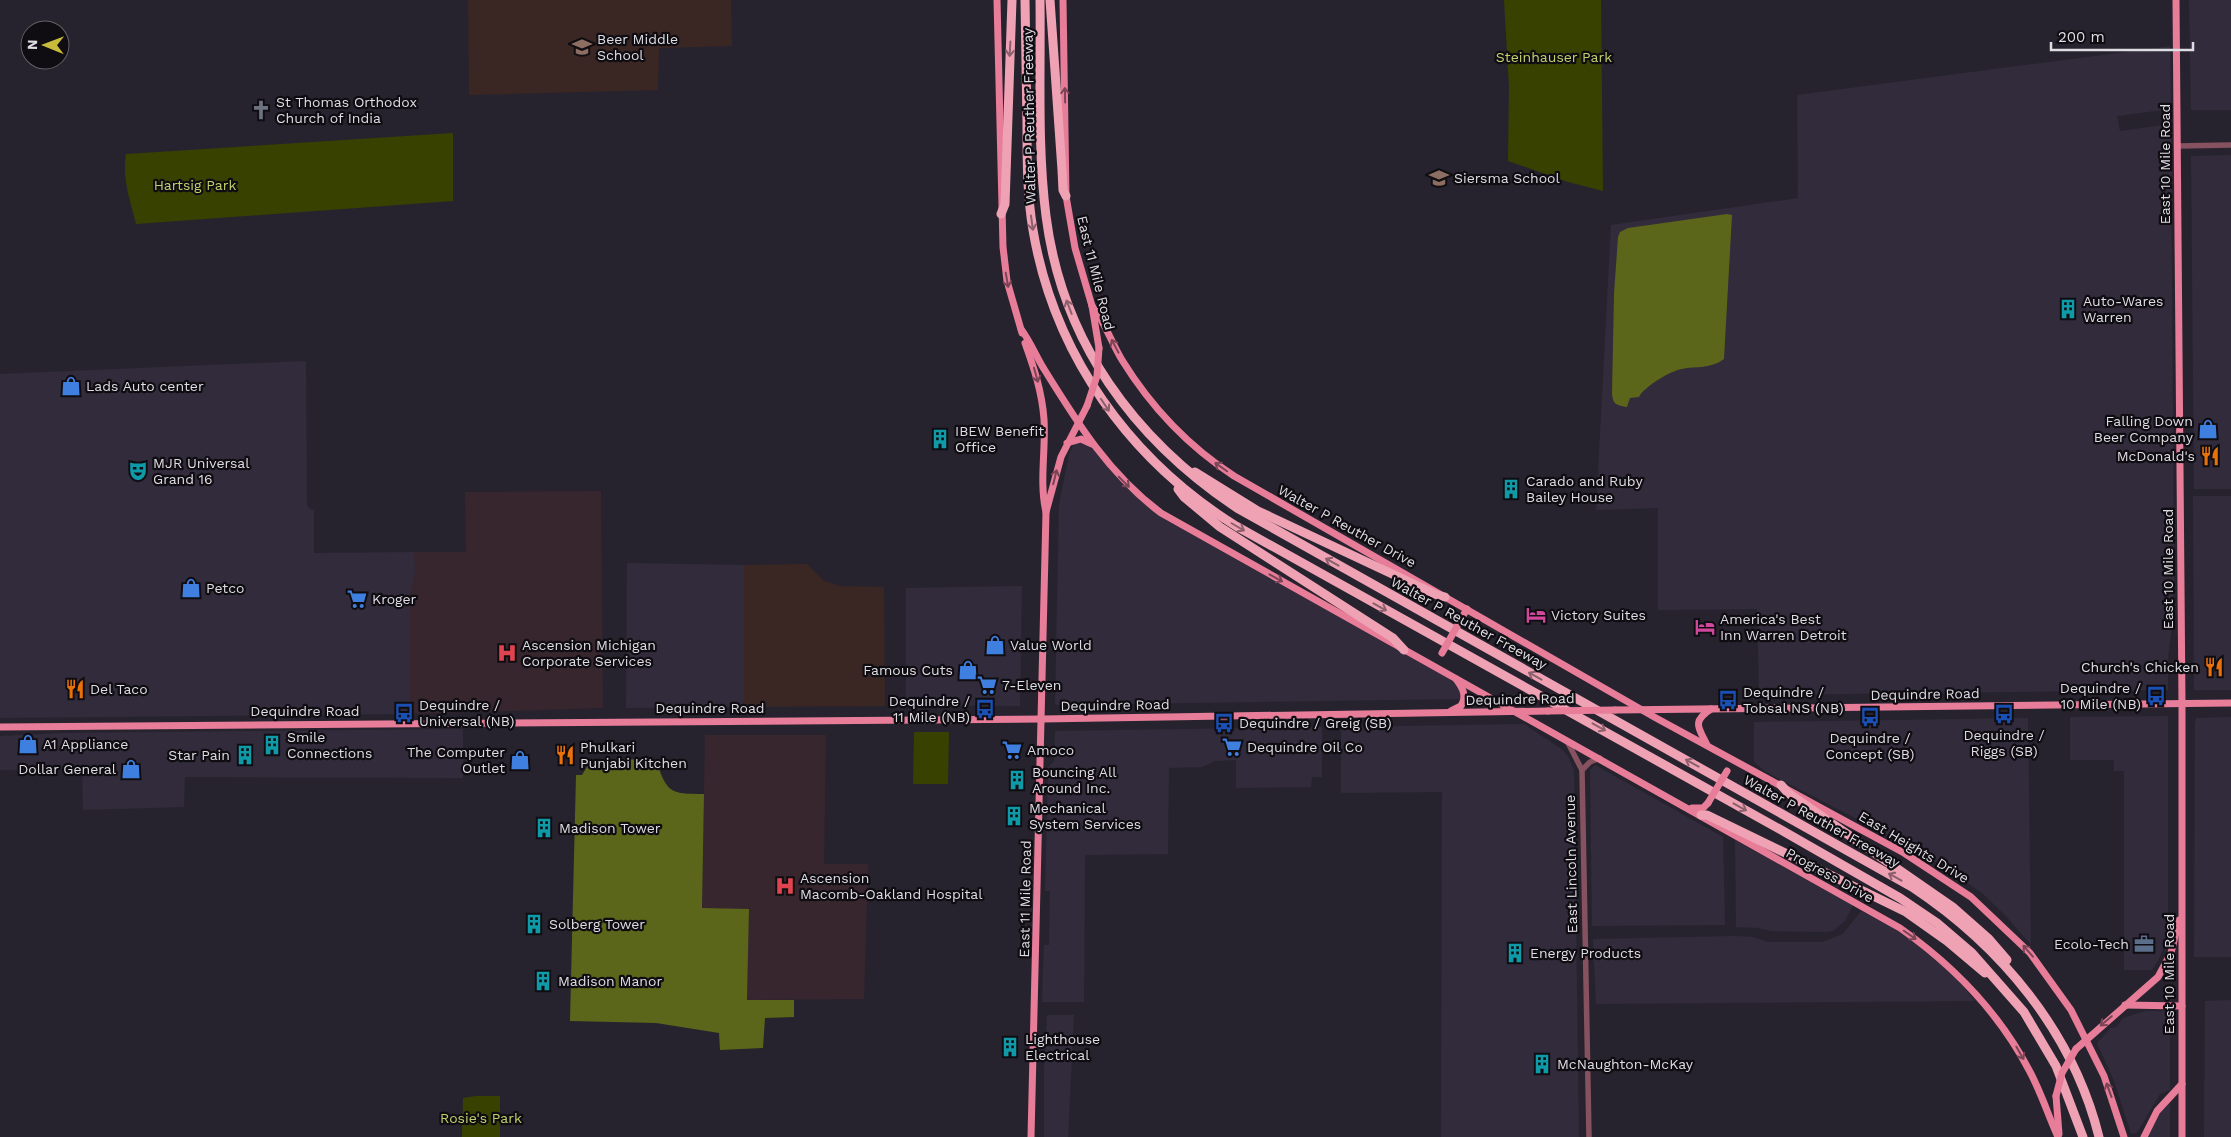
<svg xmlns="http://www.w3.org/2000/svg" width="2231" height="1137" viewBox="0 0 2231 1137" font-family="'Work Sans',sans-serif">
  <rect width="100%" height="100%" fill="#27232e"/>
  <g fill="#312b3b">
    <polygon points="2189,0 2231,0 2231,110 2191,110"/>
    <polygon points="2170,46 2171,109 2117,116 2120,131 2171,124 2174,585 2172,625 2168,657 2168,690 1759,695 1757,609 1658,610 1658,508 1596,510 1611,225 1798,198 1797,95"/>
    <polygon points="2231,155 2231,489 2194,489 2191,156"/>
    <polygon points="306,361 307,505 310,509 314,510 314,553 414,552 415,572 410,597 410,714 0,718 0,374"/>
    <polygon points="1081,442 1090,446 1125,487 1166,520 1448,678 1459,687 1461,699 1055,705 1059,504 1069,455 1074,443"/>
    <polygon points="2193,496 2231,496 2231,690 2194,690"/>
    <polygon points="627,563 744,565 744,707 626,708"/>
    <polygon points="1022,586 1020,706 906,705 906,588"/>
    <polygon points="2168,716 2168,937 2159,959 2152,970 2124,970 2124,771 2114,771 2114,760 2070,760 2070,717"/>
    <polygon points="2231,717 2231,957 2194,957 2195,724 2196,718"/>
    <polygon points="2028,718 2031,945 2006,916 1982,893 1952,872 1911,847 1766,772 1754,762 1754,722"/>
    <polygon points="1524,724 1563,750 1569,758 1574,770 1579,1137 1441,1137 1442,792 1341,793 1341,727"/>
    <polygon points="1322,727 1322,777 1312,777 1311,787 1236,788 1236,760 1215,761 1202,767 1169,768 1168,854 1085,855 1084,1002 1042,1002 1044,945 1049,945 1050,891 1045,891 1048,768 1054,761 1055,731"/>
    <polygon points="463,729 463,778 185,777 184,807 83,810 82,769 0,770 0,736 63,733"/>
    <polygon points="1595,765 1723,837 1725,925 1592,926 1590,770"/>
    <polygon points="1735,840 1853,905 1845,921 1833,931 1826,932 1771,931 1759,928 1736,927"/>
    <polygon points="1861,911 1890,926 1915,943 1952,973 1975,1001 1596,1004 1593,939 1736,936 1753,937 1768,942 1822,942 1843,934"/>
    <polygon points="2231,1000 2231,1137 2204,1137 2205,1001"/>
    <polygon points="2144,1011 2170,1011 2170,1090 2160,1094 2137,1133 2131,1134 2114,1081 2097,1043 2111,1028 2117,1027 2123,1018"/>
    <polygon points="1047,1015 1074,1015 1068,1137 1044,1137 1044,1075"/>
    <polygon points="2170,1101 2170,1137 2147,1137 2162,1110"/>
  </g>
  <g fill="#3a2723">
    <polygon points="468,0 731,0 732,46 659,48 658,90 469,95"/>
    <polygon points="807,564 824,581 840,586 884,587 885,706 744,707 744,565"/>
  </g>
  <g fill="#38262f">
    <polygon points="601,491 603,708 410,714 410,597 415,572 414,552 466,552 465,492"/>
    <polygon points="705,735 826,735 824,864 868,864 864,999 747,1000 749,909 702,909"/>
  </g>
  <g fill="#394100">
    <polygon points="1504,0 1601,0 1603,191 1568,182 1508,161 1509,87"/>
    <path d="M453,133V201L136,224C130,201 122,178 126,154Z"/>
    <polygon points="914,732 949,732 948,784 913,784"/>
    <polygon points="476,1096 500,1096 500,1137 462,1137 463,1098"/>
  </g>
  <g fill="#5b661a">
    <path d="M1727,214L1732,215L1724,359C1711,369 1696,366 1682,369C1670,371 1644,387 1639,397L1630,398L1627,407C1615,405 1613,404 1612,393L1614,294L1618,237L1620,232L1628,228Z"/>
    <path d="M655,759C668,792 667,794 704,794L702,908L749,909L747,1000H794V1017L765,1018L763,1048L720,1050L719,1033L656,1023L570,1021L576,775H582L591,760Z"/>
  </g>
  <g fill="none" stroke-linecap="round" stroke-linejoin="round">
    <g stroke="#86525f" stroke-width="5.5">
      <polyline points="2177,146 2231,145"/>
      <polyline points="1567,741 1582,770 1589,1137"/>
      <polyline points="1582,770 1590,762 1600,758"/>
    </g>
    <g stroke="#e77d99" stroke-width="7">
      <polyline points="997,0 1003,247 1007,281 1022,333"/>
      <polyline points="1063,0 1066,196 1075,248 1092,306 1099,348"/>
      <polyline points="2176,0 2182,703 2182,1137"/>
      <path d="M1092,306C1105,322 1111,342 1122,360C1151,407 1188,446 1234,476L1656,718L1904,853L1971,897L2030,953L2071,1010L2104,1076L2124,1137"/>
      <path d="M1021,329C1030,341 1036,356 1044,369C1078,424 1109,474 1161,513L1900,928C1954,966 1998,1011 2029,1070C2041,1092 2048,1115 2058,1137"/>
      <path d="M1025,343C1034,368 1042,392 1044,419C1046,450 1039,482 1046,512L1031,1137"/>
      <polyline points="1067,443 1081,439 1092,444"/>
      <polyline points="1046,512 1061,457 1087,406"/>
      <polyline points="1460,621 1467,609"/>
      <polyline points="1615,710 2231,703"/>
      <path d="M1451,711L1461,706C1467,696 1463,688 1456,679"/>
      <polyline points="0,727 1042,719 1548,711"/>
      <path d="M1707,745C1699,728 1691,722 1711,709"/>
      <polyline points="1692,808 1703,808 1708,803"/>
      <polyline points="2125,1005 2182,1006"/>
      <polyline points="2076,1049 2158,977 2171,953 2179,920"/>
      <polyline points="2056,1096 2059,1134"/>
      <polyline points="2144,1137 2157,1111 2182,1084"/>
    </g>
    <g stroke="#f0a2b5" stroke-width="9">
      <path d="M1025,0C1026,42 1026,83 1027,125C1027,160 1027,195 1033,230C1054,355 1130,460 1236,526L1783,831L1900,898L1937,923L1972,953L2024,1012L2056,1066L2083,1137"/>
      <path d="M1040,0C1041,71 1037,145 1046,216C1062,342 1134,439 1237,508L1912,887C2001,946 2073,1032 2099,1137"/>
      <polyline points="1050,0 1062,170 1063,190 1066,196"/>
      <polyline points="1001,214 1005,204 1012,0"/>
      <polyline points="1195,472 1258,511 1437,595 1445,597"/>
      <polyline points="1178,489 1184,497 1220,527 1393,638 1404,650"/>
      <polyline points="1781,785 1788,793 1954,908 1988,938 2007,960"/>
      <polyline points="1701,815 1707,815 1906,912 1947,941 1985,973"/>
    </g>
    <g stroke="#e77d99" stroke-width="7">
      <polyline points="1087,406 1097,376 1099,348"/>
      <polyline points="1442,653 1460,621"/>
      <polyline points="1548,711 1615,710"/>
      <polyline points="1708,803 1727,771"/>
      <polyline points="2056,1096 2062,1073 2076,1049"/>
    </g>
  </g>
  <defs><path id="oneway-shaft" d="M-6 0H5M1.5-3L5.5 0L1.5 3" fill="none" stroke-width="1.6" stroke-linecap="round" stroke-linejoin="round" transform="scale(1.25)"/></defs>
  <g stroke="#8b5f6c">
    <use href="#oneway-shaft" transform="translate(1010 49) rotate(93)"/>
    <use href="#oneway-shaft" transform="translate(1032 223) rotate(82)"/>
    <use href="#oneway-shaft" transform="translate(1069 307) rotate(-111)"/>
    <use href="#oneway-shaft" transform="translate(1105 405) rotate(56)"/>
    <use href="#oneway-shaft" transform="translate(1238 527) rotate(30)"/>
    <use href="#oneway-shaft" transform="translate(1332 562) rotate(-151)"/>
    <use href="#oneway-shaft" transform="translate(1380 607) rotate(29)"/>
    <use href="#oneway-shaft" transform="translate(1535 676) rotate(-151)"/>
    <use href="#oneway-shaft" transform="translate(1599 727) rotate(29)"/>
    <use href="#oneway-shaft" transform="translate(1692 763) rotate(-151)"/>
    <use href="#oneway-shaft" transform="translate(1740 807) rotate(29)"/>
    <use href="#oneway-shaft" transform="translate(1895 877) rotate(-151)"/>
  </g>
  <g stroke="#7b4556">
    <use href="#oneway-shaft" transform="translate(1065 95) rotate(-91)"/>
    <use href="#oneway-shaft" transform="translate(1007 280) rotate(80)"/>
    <use href="#oneway-shaft" transform="translate(1115 346) rotate(-118)"/>
    <use href="#oneway-shaft" transform="translate(1036 375) rotate(74)"/>
    <use href="#oneway-shaft" transform="translate(1221 467) rotate(-145)"/>
    <use href="#oneway-shaft" transform="translate(1055 477) rotate(-76)"/>
    <use href="#oneway-shaft" transform="translate(1124 482) rotate(45)"/>
    <use href="#oneway-shaft" transform="translate(1276 578) rotate(29)"/>
    <use href="#oneway-shaft" transform="translate(1910 935) rotate(35)"/>
    <use href="#oneway-shaft" transform="translate(2028 951) rotate(-131)"/>
    <use href="#oneway-shaft" transform="translate(2106 1021) rotate(140)"/>
    <use href="#oneway-shaft" transform="translate(2020 1053) rotate(60)"/>
    <use href="#oneway-shaft" transform="translate(2109 1090) rotate(-110)"/>
  </g>
  <defs>
    <symbol id="school-bare" viewBox="-9 -9 18 18"><path d="M0-5L7-2L0 1L-7-2ZM-4 1L0 2.5L4 1V4Q0 6-4 4Z" fill="#8d6e63" stroke="#0f0d12" stroke-width="2.5" paint-order="stroke"/></symbol>
    <symbol id="church-bare" viewBox="-9 -9 18 18"><path d="M-1.2-6h2.4v3.5h3.3v2.4h-3.3V6h-2.4V-.1h-3.3v-2.4h3.3Z" fill="#6b7280" stroke="#0f0d12" stroke-width="2.5" paint-order="stroke"/></symbol>
    <symbol id="building-bare" viewBox="-9 -9 18 18"><path d="M-4-6H4V6H1V3H-1V6H-4ZM-2.5-4.3h1.7v1.8h-1.7ZM.8-4.3h1.7v1.8H.8ZM-2.5-1h1.7V.8h-1.7ZM.8-1h1.7V.8H.8Z" fill="#0f9aa8" stroke="#0f0d12" stroke-width="2.5" paint-order="stroke"/></symbol>
    <symbol id="shop-bare" viewBox="-9 -9 18 18"><path d="M-5-2.5h2.3a2.7 3.5 0 0 1 5.4 0H5L5.5 6h-11ZM-1.5-2.5h3a1.5 2.3 0 0 0-3 0Z" fill="#3f7fe0" stroke="#0f0d12" stroke-width="2.5" paint-order="stroke"/></symbol>
    <symbol id="restaurant-bare" viewBox="-9 -9 18 18"><path d="M-5-6h1v4h1v-4h1v4h1v-4h1v5L-1.5 .5V6h-2V.5L-5-1ZM5-6V6H3V1.5H1.5Q1.5-4 5-6Z" fill="#e8710a" stroke="#0f0d12" stroke-width="2.5" paint-order="stroke"/></symbol>
    <symbol id="theatre-bare" viewBox="-9 -9 18 18"><path d="M-5-5.5Q0-4 5-5.5V0Q5 5 0 6Q-5 5-5 0ZM-3.3-2.5H-1v1.5H-3.3ZM1-2.5H3.3v1.5H1ZM-2.8 1Q0 5.5 2.8 1Z" fill="#0f9aa8" stroke="#0f0d12" stroke-width="2.5" paint-order="stroke"/></symbol>
    <symbol id="supermarket-bare" viewBox="-9 -9 18 18"><path d="M-6-5.5h2.5l.6 2H6L4.5 2H-2.5L-4.4-4H-6ZM-1.5 3.2a1.3 1.3 0 1 0 .1 0ZM3 3.2a1.3 1.3 0 1 0 .1 0Z" fill="#3f7fe0" stroke="#0f0d12" stroke-width="2.5" paint-order="stroke"/></symbol>
    <symbol id="hotel-bare" viewBox="-9 -9 18 18"><path d="M-6-4.5h1.5V1H6V5H4.5V3h-9V5H-6ZM-4 0a1.8 1.8 0 1 1 3.6 0ZM.5 0V-2.5h3Q6-2.5 6 0Z" fill="#d1479c" stroke="#0f0d12" stroke-width="2.5" paint-order="stroke"/></symbol>
    <symbol id="hospital-bare" viewBox="-9 -9 18 18"><path d="M-5-5h3v3.5h4V-5h3V5h-3V1.5h-4V5h-3Z" fill="#e0444e" stroke="#0f0d12" stroke-width="2.5" paint-order="stroke"/></symbol>
    <symbol id="bus-bare" viewBox="-9 -9 18 18"><path d="M-5-6H5V4H4V6H2V4H-2V6H-4V4H-5ZM-3.5-4V0h7V-4ZM-3.5 1.2v1.5H-2V1.2ZM2 1.2v1.5H3.5V1.2Z" fill="#1a4fb4" stroke="#0f0d12" stroke-width="2.5" paint-order="stroke"/></symbol>
    <symbol id="office-bare" viewBox="-9 -9 18 18"><path d="M-6-3h4V-5.5h4V-3h4V5H-6ZM-1-4.5V-3h2v-1.5ZM-6 0V1H6V0Z" fill="#5c6f8a" stroke="#0f0d12" stroke-width="2.5" paint-order="stroke"/></symbol>
  </defs>
  <g fill-rule="evenodd">
    <use href="#school-bare" x="568" y="33" width="28" height="28"/>
    <use href="#church-bare" x="247" y="96" width="28" height="28"/>
    <use href="#school-bare" x="1425" y="164" width="28" height="28"/>
    <use href="#building-bare" x="2054" y="295" width="28" height="28"/>
    <use href="#shop-bare" x="57" y="372" width="28" height="28"/>
    <use href="#shop-bare" x="2194" y="415" width="28" height="28"/>
    <use href="#building-bare" x="926" y="425" width="28" height="28"/>
    <use href="#restaurant-bare" x="2196" y="442" width="28" height="28"/>
    <use href="#theatre-bare" x="124" y="457" width="28" height="28"/>
    <use href="#building-bare" x="1497" y="475" width="28" height="28"/>
    <use href="#shop-bare" x="177" y="574" width="28" height="28"/>
    <use href="#supermarket-bare" x="343" y="585" width="28" height="28"/>
    <use href="#hotel-bare" x="1522" y="601" width="28" height="28"/>
    <use href="#hotel-bare" x="1691" y="613" width="28" height="28"/>
    <use href="#shop-bare" x="981" y="631" width="28" height="28"/>
    <use href="#hospital-bare" x="493" y="639" width="28" height="28"/>
    <use href="#restaurant-bare" x="2200" y="653" width="28" height="28"/>
    <use href="#shop-bare" x="954" y="656" width="28" height="28"/>
    <use href="#supermarket-bare" x="973" y="671" width="28" height="28"/>
    <use href="#restaurant-bare" x="61" y="675" width="28" height="28"/>
    <use href="#bus-bare" x="2142" y="682" width="28" height="28"/>
    <use href="#bus-bare" x="1714" y="686" width="28" height="28"/>
    <use href="#bus-bare" x="971" y="695" width="28" height="28"/>
    <use href="#bus-bare" x="390" y="699" width="28" height="28"/>
    <use href="#bus-bare" x="1990" y="700" width="28" height="28"/>
    <use href="#bus-bare" x="1856" y="703" width="28" height="28"/>
    <use href="#bus-bare" x="1210" y="709" width="28" height="28"/>
    <use href="#shop-bare" x="14" y="730" width="28" height="28"/>
    <use href="#building-bare" x="258" y="731" width="28" height="28"/>
    <use href="#supermarket-bare" x="1218" y="733" width="28" height="28"/>
    <use href="#supermarket-bare" x="998" y="736" width="28" height="28"/>
    <use href="#building-bare" x="231" y="741" width="28" height="28"/>
    <use href="#restaurant-bare" x="551" y="741" width="28" height="28"/>
    <use href="#shop-bare" x="506" y="746" width="28" height="28"/>
    <use href="#shop-bare" x="117" y="755" width="28" height="28"/>
    <use href="#building-bare" x="1003" y="766" width="28" height="28"/>
    <use href="#building-bare" x="1000" y="802" width="28" height="28"/>
    <use href="#building-bare" x="530" y="814" width="28" height="28"/>
    <use href="#hospital-bare" x="771" y="872" width="28" height="28"/>
    <use href="#building-bare" x="520" y="910" width="28" height="28"/>
    <use href="#office-bare" x="2130" y="930" width="28" height="28"/>
    <use href="#building-bare" x="1501" y="939" width="28" height="28"/>
    <use href="#building-bare" x="529" y="967" width="28" height="28"/>
    <use href="#building-bare" x="996" y="1033" width="28" height="28"/>
    <use href="#building-bare" x="1528" y="1050" width="28" height="28"/>
  </g>
  <g text-anchor="middle" stroke-width="4.5" stroke-linejoin="round" paint-order="stroke">
    <g font-size="14" fill="#dfdde4" stroke="#0f0d12" text-anchor="start">
      <text x="597" y="44">Beer Middle<tspan x="597" dy="16">School</tspan></text>
      <text x="276" y="107">St Thomas Orthodox<tspan x="276" dy="16">Church of India</tspan></text>
      <text x="1454" y="183">Siersma School</text>
      <text x="2083" y="306">Auto-Wares<tspan x="2083" dy="16">Warren</tspan></text>
      <text x="86" y="391">Lads Auto center</text>
      <text x="2193" y="426" text-anchor="end">Falling Down<tspan x="2193" dy="16">Beer Company</tspan></text>
      <text x="955" y="436">IBEW Benefit<tspan x="955" dy="16">Office</tspan></text>
      <text x="2195" y="461" text-anchor="end">McDonald's</text>
      <text x="153" y="468">MJR Universal<tspan x="153" dy="16">Grand 16</tspan></text>
      <text x="1526" y="486">Carado and Ruby<tspan x="1526" dy="16">Bailey House</tspan></text>
      <text x="206" y="593">Petco</text>
      <text x="372" y="604">Kroger</text>
      <text x="1551" y="620">Victory Suites</text>
      <text x="1720" y="624">America's Best<tspan x="1720" dy="16">Inn Warren Detroit</tspan></text>
      <text x="522" y="650">Ascension Michigan<tspan x="522" dy="16">Corporate Services</tspan></text>
      <text x="1010" y="650">Value World</text>
      <text x="2199" y="672" text-anchor="end">Church's Chicken</text>
      <text x="953" y="675" text-anchor="end">Famous Cuts</text>
      <text x="1002" y="690">7-Eleven</text>
      <text x="2141" y="693" text-anchor="end">Dequindre /<tspan x="2141" dy="16">10 Mile (NB)</tspan></text>
      <text x="90" y="694">Del Taco</text>
      <text x="1743" y="697">Dequindre /<tspan x="1743" dy="16">Tobsal NS (NB)</tspan></text>
      <text x="970" y="706" text-anchor="end">Dequindre /<tspan x="970" dy="16">11 Mile (NB)</tspan></text>
      <text x="419" y="710">Dequindre /<tspan x="419" dy="16">Universal (NB)</tspan></text>
      <text x="1239" y="728">Dequindre / Greig (SB)</text>
      <text x="2004" y="740" text-anchor="middle">Dequindre /<tspan x="2004" dy="16">Riggs (SB)</tspan></text>
      <text x="287" y="742">Smile<tspan x="287" dy="16">Connections</tspan></text>
      <text x="1870" y="743" text-anchor="middle">Dequindre /<tspan x="1870" dy="16">Concept (SB)</tspan></text>
      <text x="43" y="749">A1 Appliance</text>
      <text x="580" y="752">Phulkari<tspan x="580" dy="16">Punjabi Kitchen</tspan></text>
      <text x="1247" y="752">Dequindre Oil Co</text>
      <text x="1027" y="755">Amoco</text>
      <text x="505" y="757" text-anchor="end">The Computer<tspan x="505" dy="16">Outlet</tspan></text>
      <text x="230" y="760" text-anchor="end">Star Pain</text>
      <text x="116" y="774" text-anchor="end">Dollar General</text>
      <text x="1032" y="777">Bouncing All<tspan x="1032" dy="16">Around Inc.</tspan></text>
      <text x="1029" y="813">Mechanical<tspan x="1029" dy="16">System Services</tspan></text>
      <text x="559" y="833">Madison Tower</text>
      <text x="800" y="883">Ascension<tspan x="800" dy="16">Macomb-Oakland Hospital</tspan></text>
      <text x="549" y="929">Solberg Tower</text>
      <text x="2129" y="949" text-anchor="end">Ecolo-Tech</text>
      <text x="1530" y="958">Energy Products</text>
      <text x="558" y="986">Madison Manor</text>
      <text x="1025" y="1044">Lighthouse<tspan x="1025" dy="16">Electrical</tspan></text>
      <text x="1557" y="1069">McNaughton-McKay</text>
    </g>
    <g font-size="14" fill="#c1d26d" stroke="#0f0d12">
      <text x="1554" y="62">Steinhauser Park</text>
      <text x="195" y="190">Hartsig Park</text>
      <text x="481" y="1123">Rosie's Park</text>
    </g>
    <g font-size="14" fill="#dfdde4" stroke="#0f0d12">
      <text transform="translate(1029 116) rotate(-91)" y="5">Walter P Reuther Freeway</text>
      <text transform="translate(2165 164) rotate(-90)" y="5">East 10 Mile Road</text>
      <text transform="translate(1096 273) rotate(76)" y="5">East 11 Mile Road</text>
      <text transform="translate(1347 526) rotate(29)" y="5">Walter P Reuther Drive</text>
      <text transform="translate(2168 569) rotate(-90)" y="5">East 10 Mile Road</text>
      <text transform="translate(1469 623) rotate(29)" y="5">Walter P Reuther Freeway</text>
      <text transform="translate(1925 694) rotate(-1)" y="5">Dequindre Road</text>
      <text transform="translate(1520 699) rotate(-1)" y="5">Dequindre Road</text>
      <text transform="translate(1115 705) rotate(-1)" y="5">Dequindre Road</text>
      <text x="710" y="713">Dequindre Road</text>
      <text x="305" y="716">Dequindre Road</text>
      <text transform="translate(1822 821) rotate(29)" y="5">Walter P Reuther Freeway</text>
      <text transform="translate(1914 847) rotate(31)" y="5">East Heights Drive</text>
      <text transform="translate(1571 864) rotate(-91)" y="5">East Lincoln Avenue</text>
      <text transform="translate(1830 875) rotate(29)" y="5">Progress Drive</text>
      <text transform="translate(1025 899) rotate(-89)" y="5">East 11 Mile Road</text>
      <text transform="translate(2169 974) rotate(-90)" y="5">East 10 Mile Road</text>
    </g>
  </g>
  <g transform="translate(45 45) rotate(271)"><circle r="24" fill="#0f0d12" stroke="#626066"/>
  <path d="M0-4L9 19L0 12L-9 19Z" fill="#c8bb3b"/>
  <text y="-8" font-size="14" font-weight="bold" text-anchor="middle" fill="#dfdde4">N</text>
  </g>
  <path d="M2051 42v8h142v-8" fill="none" stroke="#dfdde4" stroke-width="2.5"/>
  <text x="2058" y="42" font-size="15" fill="#dfdde4" stroke="#0f0d12" stroke-width="4" paint-order="stroke">200 m</text>
</svg>
